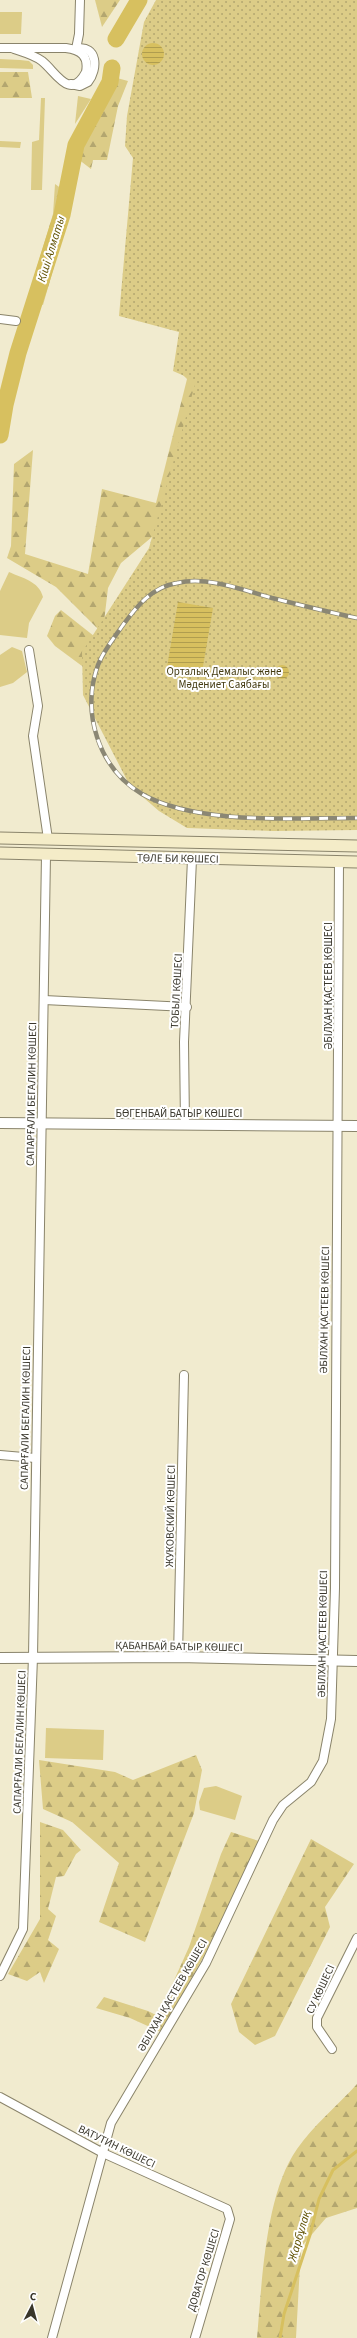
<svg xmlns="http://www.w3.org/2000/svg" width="357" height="2338" viewBox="0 0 357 2338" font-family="'Source Sans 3',sans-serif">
  <defs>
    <pattern id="forest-firs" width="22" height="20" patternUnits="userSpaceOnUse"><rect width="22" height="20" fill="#dccc87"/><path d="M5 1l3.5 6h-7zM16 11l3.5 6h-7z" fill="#b3a66f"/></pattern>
    <pattern id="park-dots" width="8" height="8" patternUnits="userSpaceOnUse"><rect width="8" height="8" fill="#dccc87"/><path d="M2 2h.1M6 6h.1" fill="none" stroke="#b3a66f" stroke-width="1.8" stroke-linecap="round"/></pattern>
    <pattern id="water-rules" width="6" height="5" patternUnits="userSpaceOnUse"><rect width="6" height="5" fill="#d7c05f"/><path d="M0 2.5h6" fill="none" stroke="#af9d4f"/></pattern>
  </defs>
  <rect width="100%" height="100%" fill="#f1ebcf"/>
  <g fill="#dccc87">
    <polygon points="0,12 22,12 21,34 0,34"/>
    <polygon points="0,59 20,60 29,61 33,65 33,69 0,68"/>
    <polygon points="78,96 91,99 75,124"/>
    <polygon points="41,98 45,98 42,190 31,190 32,142 39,140"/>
    <polygon points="0,141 21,142 20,148 0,147"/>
    <path d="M9,572C22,578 39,581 43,597L29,623L27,638L0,635V591Z"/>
    <polygon points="12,647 22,651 27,672 13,683 0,687 0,655"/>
    <polygon points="46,1728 104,1730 103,1760 45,1758"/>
    <polygon points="216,1786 242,1796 235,1820 200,1810 199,1802 204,1788"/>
  </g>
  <g fill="url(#forest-firs)">
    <polygon points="95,0 120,0 102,27"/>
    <polygon points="0,72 28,72 32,98 0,98"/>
    <polygon points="117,78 128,81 118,106 107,160 93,160 91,169 78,159 77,148"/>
    <polygon points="55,184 72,196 70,211 43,305 27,300 53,214"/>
    <polygon points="188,317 231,365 177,516 121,563 108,588 104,622 106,637 56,587 7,558 11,546 14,464 33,450 25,554 88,574 102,489 156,503 187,379 178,370"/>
    <polygon points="61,610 99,640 93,656 82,666 55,646 47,636 55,616"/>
    <polygon points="196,1755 202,1770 194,1813 145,1942 99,1922 119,1863 72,1822 43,1809 39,1760 115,1772 133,1780"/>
    <polygon points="40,1822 63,1830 81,1850 76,1854 64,1876 56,1877 48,1909 56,1916 48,1940 59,1949 44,1983 40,1972 27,1981 8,1974 40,1919"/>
    <polygon points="231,1832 259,1841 209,1947 161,2032 130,2018 96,2008 104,1997 148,2011 158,2016 189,1947 221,1854"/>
    <polygon points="311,1839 354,1864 325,1907 330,1927 275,2036 255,2045 239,2032 231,2004"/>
    <path d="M357,2084V2208L326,2218L301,2247L296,2338H257C262,2283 265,2194 297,2149C313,2126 338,2105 357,2084Z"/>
  </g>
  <polygon fill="url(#park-dots)" points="156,0 357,0 357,830 273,831 187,828 159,811 130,786 83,695 82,652 149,548 196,381 173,371 179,332 119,316 133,158 125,146 127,116 144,22"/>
  <g fill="url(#water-rules)">
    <circle cx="153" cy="54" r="11"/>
    <polygon points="178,602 213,608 202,672 167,667"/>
    <circle cx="282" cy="672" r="7"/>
  </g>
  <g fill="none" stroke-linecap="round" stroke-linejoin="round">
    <polyline stroke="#d7c05f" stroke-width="3" points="280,2338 284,2314 310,2235 319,2199 333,2170 357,2151"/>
    <g stroke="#d7c05f" stroke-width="17">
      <polyline points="116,39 139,0"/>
      <polyline points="0,435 5,405 18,353 62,215 76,145 110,82 112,68"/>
    </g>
    <defs>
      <g id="minor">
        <path d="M0,48H66C81,50 89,56 86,72C70,102 56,72 42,61C34,55 23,52 14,49"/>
        <path d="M71,84L80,86L88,82C98,70 98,44 76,49L79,34L80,0"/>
        <polyline points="0,319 16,321"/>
        <polyline points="29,650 38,706 33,736 48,839"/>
        <polyline points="44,1000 187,1007"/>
        <polyline points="185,1125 184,1042 192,859"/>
        <polyline points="0,1455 35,1458"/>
        <polyline points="178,1657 184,1375"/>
        <polyline points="0,1976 23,1929 33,1657 46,855"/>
        <polyline points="332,2049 317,2027 317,2018 357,1938"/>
        <polyline points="0,2097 103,2153 227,2209 230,2219 195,2338"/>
        <polyline points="52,2338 111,2123 206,1963 273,1820 283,1805 311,1782 323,1761 331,1719 335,1588 339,862"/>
      </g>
      <g id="tertiary">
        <polyline points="0,1123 357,1126"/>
        <polyline points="0,1658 178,1657 357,1661"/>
      </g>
      <g id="secondary">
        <polyline points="0,838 357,846"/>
        <polyline points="0,853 357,862"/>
      </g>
    </defs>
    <use href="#minor" stroke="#8a846b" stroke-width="10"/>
    <use href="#tertiary" stroke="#8a846b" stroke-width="12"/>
    <use href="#secondary" stroke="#8a846b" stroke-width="13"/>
    <use href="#minor" stroke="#fff" stroke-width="8"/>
    <use href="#tertiary" stroke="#fff" stroke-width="10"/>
    <use href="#secondary" stroke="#f4ecc8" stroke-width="11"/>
    <defs>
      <path id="rail" d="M357,618C328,612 300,605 272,598C243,590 208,576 177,583C152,587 137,606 123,625C114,638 104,650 98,665C81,712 98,768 142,794C196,825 295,818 357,818"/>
    </defs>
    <use href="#rail" stroke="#8b8774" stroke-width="4.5"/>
    <use href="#rail" stroke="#fff" stroke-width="3" stroke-dasharray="9" stroke-linecap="butt"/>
  </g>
  <g text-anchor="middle" stroke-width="4" stroke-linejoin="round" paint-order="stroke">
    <g font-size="11" fill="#443b11" stroke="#fff">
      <text x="224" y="675">Орталық Демалыс және<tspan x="224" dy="13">Мәдениет Саябағы</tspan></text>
    </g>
    <g font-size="11" fill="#39362b" stroke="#fff">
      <text transform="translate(178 858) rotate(1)" y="4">ТӨЛЕ БИ КӨШЕСІ</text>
      <text transform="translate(328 986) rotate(-90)" y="4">ӘБІЛХАН ҚАСТЕЕВ КӨШЕСІ</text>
      <text transform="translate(176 991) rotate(-87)" y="4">ТОБЫЛ КӨШЕСІ</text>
      <text transform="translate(31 1094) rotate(-89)" y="4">САПАРҒАЛИ БЕГАЛИН КӨШЕСІ</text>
      <text x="179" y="1117">БӨГЕНБАЙ БАТЫР КӨШЕСІ</text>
      <text transform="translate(324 1310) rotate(-89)" y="4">ӘБІЛХАН ҚАСТЕЕВ КӨШЕСІ</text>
      <text transform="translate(25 1418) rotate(-89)" y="4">САПАРҒАЛИ БЕГАЛИН КӨШЕСІ</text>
      <text transform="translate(170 1516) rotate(-89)" y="4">ЖУКОВСКИЙ КӨШЕСІ</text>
      <text transform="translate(322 1634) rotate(-89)" y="4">ӘБІЛХАН ҚАСТЕЕВ КӨШЕСІ</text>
      <text transform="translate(179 1646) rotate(1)" y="4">ҚАБАНБАЙ БАТЫР КӨШЕСІ</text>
      <text transform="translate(19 1742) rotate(-88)" y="4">САПАРҒАЛИ БЕГАЛИН КӨШЕСІ</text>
      <text transform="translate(320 1989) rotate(-65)" y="4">СУ КӨШЕСІ</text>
      <text transform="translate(172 1995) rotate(-60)" y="4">ӘБІЛХАН ҚАСТЕЕВ КӨШЕСІ</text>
      <text transform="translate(117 2146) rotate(26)" y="4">ВАТУТИН КӨШЕСІ</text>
      <text transform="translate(203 2270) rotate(-73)" y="4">ДОВАТОР КӨШЕСІ</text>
    </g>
    <g font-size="12" font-style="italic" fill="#5f5000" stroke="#fff">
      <text transform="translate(51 249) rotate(-73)" y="4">Кіші Алматы</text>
      <text transform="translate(299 2236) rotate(-74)" y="4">Жарбұлақ</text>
    </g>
  </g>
  <g transform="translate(32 2306) rotate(6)" stroke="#ffffff" stroke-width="3" paint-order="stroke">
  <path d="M0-3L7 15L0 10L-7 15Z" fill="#39362b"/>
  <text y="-6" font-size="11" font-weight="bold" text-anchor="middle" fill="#39362b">С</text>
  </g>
</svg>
